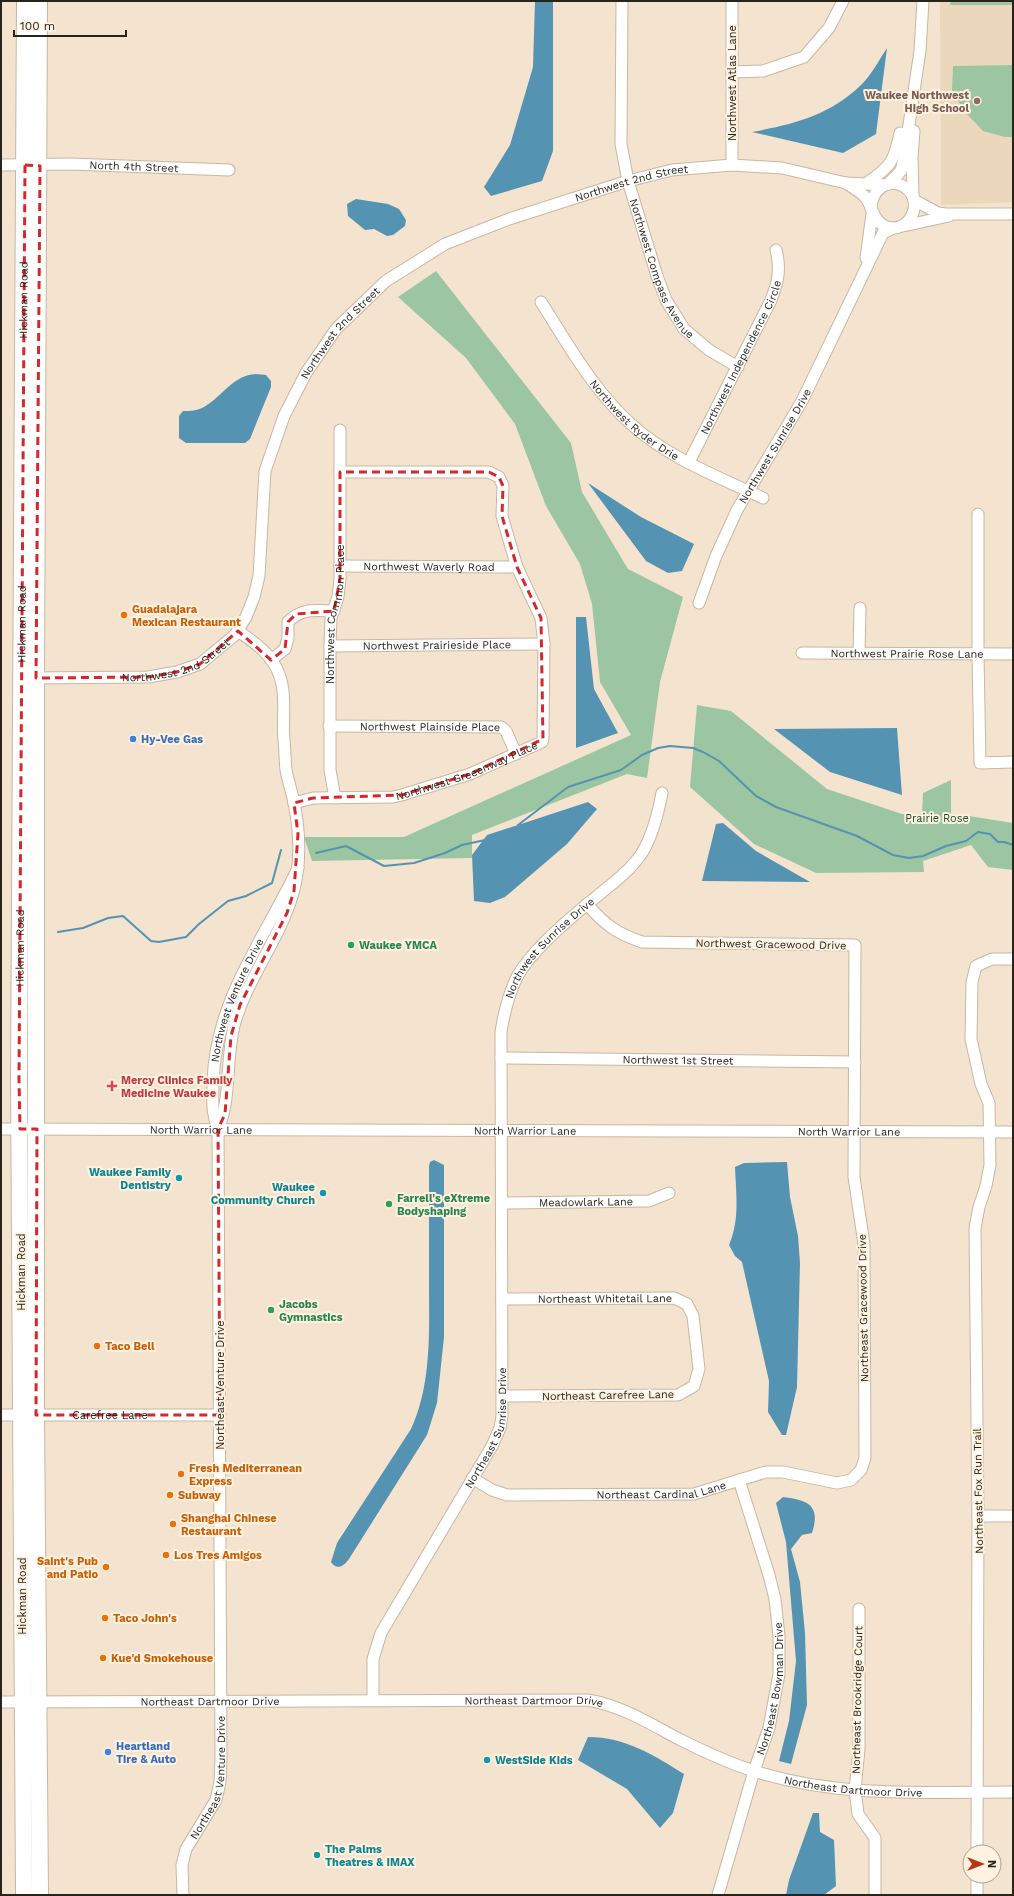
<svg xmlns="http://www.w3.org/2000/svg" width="1014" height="1896" viewBox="0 0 1014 1896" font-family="'Work Sans',sans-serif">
  <rect width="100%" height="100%" fill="#f4e4cf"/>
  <polygon fill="#ebd7bc" points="940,1 1013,1 1013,202 941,205"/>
  <g fill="#9cc6a2">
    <polygon points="951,1 1013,1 1013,5 950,5"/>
    <polygon points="1013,65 1013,137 1005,137 983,131 965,112 952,91 953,66"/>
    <polygon points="436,271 571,443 582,492 628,569 683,597 660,682 647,778 627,774 472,835 472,858 312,861 304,837 404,837 631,735 600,682 592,604 580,564 546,506 515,424 466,358 398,297"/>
    <polygon points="697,705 731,711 827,789 902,814 922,814 923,793 951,780 951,816 969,816 1013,823 1013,870 988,867 971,845 923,861 924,872 816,873 754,844 690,787"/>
  </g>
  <g fill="#5593b2">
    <polygon points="535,1 553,1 553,151 542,181 491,196 484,187 510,145 533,67"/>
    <path d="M887,48L876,134L843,153L752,132C794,124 828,116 860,86C871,76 879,60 887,48Z"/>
    <polygon points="356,199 388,204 399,209 406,220 405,226 393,235 387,236 374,229 365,230 348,216 347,204"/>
    <path d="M256,374L266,375L271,381V387L250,439L245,443H186L179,438V416L183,411C190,411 197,411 204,407C223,396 233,375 256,374Z"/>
    <polygon points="588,483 641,517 694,544 682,571 668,573 646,561"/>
    <polygon points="576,617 586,617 594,689 618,733 576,748"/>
    <polygon points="897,728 902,795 830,772 774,729"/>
    <polygon points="588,802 597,809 567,844 505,897 490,903 474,901 472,855 487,835"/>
    <polygon points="723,823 756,851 810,882 702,881 716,824"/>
    <path d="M434,1160L444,1165V1337L437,1403L427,1435L349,1559C344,1566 337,1571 331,1562L337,1543L411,1429C432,1384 429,1330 429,1282C429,1243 429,1205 429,1166L430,1162Z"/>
    <path d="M787,1162L790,1197L798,1236L800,1263L797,1387L786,1435H782L768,1412L769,1381L742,1262L735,1256L729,1245C740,1220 736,1193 735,1167L744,1163Z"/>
    <path d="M783,1497C808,1500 821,1505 812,1533L802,1535L791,1549L800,1582L805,1633L807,1705L791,1764L779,1761L789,1721L796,1661L786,1542L776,1503Z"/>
    <path d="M588,1737C625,1737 654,1755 684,1774L673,1813L660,1828L627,1789L578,1760Z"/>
    <polygon points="813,1813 819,1813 820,1832 834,1840 836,1886 824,1895 786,1895 789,1880"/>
  </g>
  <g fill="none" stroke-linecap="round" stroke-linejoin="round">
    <g stroke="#5593b2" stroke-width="2">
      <polyline points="518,825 568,787 621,770 642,755 658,748 670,746 693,748 703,752 719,761 756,796 776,807 857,836 893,855 909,858 923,856 946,846 966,841 978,832 990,834 998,842 1004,842 1013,845"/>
      <polyline points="316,853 346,846 384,866 414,863 445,853 462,845 485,840"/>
      <polyline points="58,932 83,928 108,918 123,916 151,941 159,942 186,937 199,924 228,901 246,896 272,883 281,850"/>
    </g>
    <defs>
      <g id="minor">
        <path id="s1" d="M622,1L621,144L628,181L657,276L666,300L684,329L709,350L738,367"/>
        <polyline points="732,72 763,71 804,57 829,28 843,1"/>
        <path id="s2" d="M1,165L71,164L229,170"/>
        <polyline points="732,165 732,1"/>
        <path d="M846,183C853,188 861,192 866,198C873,208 873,222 887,227C909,234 925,202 906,188C888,175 871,191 871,209"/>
        <path d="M867,183C891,166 894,162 900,133"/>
        <polyline points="888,184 901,171 904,158 920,51 923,1"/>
        <polyline points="913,196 912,157 914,131"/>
        <polyline points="914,200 938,213 946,214 1013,214"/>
        <polyline points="903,226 949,216"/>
        <polyline points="866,258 872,214"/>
        <path id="s3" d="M541,302C568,344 593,390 631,424C668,458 719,477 763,498"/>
        <path id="s4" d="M689,462L771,300C778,282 781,269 776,250"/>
        <polyline points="978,514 978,654 980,763 1013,762"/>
        <path id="s5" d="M340,566L517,567"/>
        <path id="s6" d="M699,603L716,556L737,510L802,401L883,233L893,228"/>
        <path id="s7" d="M330,646L544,644"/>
        <path id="s8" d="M802,653L1013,654"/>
        <polyline points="859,653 860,608"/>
        <path d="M271,660L285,649L288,638V622C302,607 316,611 334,611"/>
        <path id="s9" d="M30,678L148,677L177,672L200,664L235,635L246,617L254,597L259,576L265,471L284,416L306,373L336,329L386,281L445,244L509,219L628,181L672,170L732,165L782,168L846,183L885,185"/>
        <path id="s10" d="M329,726L501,727L506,731L516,754"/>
        <path id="s11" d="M335,798L330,770V646L331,618L338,597L340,579V430"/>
        <path id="s12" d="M294,803L313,798L393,797L402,795L470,774L542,742L543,739L544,644L541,618L517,567L502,516L503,486L499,477L489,472H340"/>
        <path id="s13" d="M501,1058L855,1062"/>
        <path id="s14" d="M1,1129L1013,1132"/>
        <path d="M218,1129C232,1097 225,1057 235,1022C248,977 280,939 293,893C301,865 300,831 294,803C292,792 288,781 286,770C285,761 285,750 284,740C282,719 287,695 279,674C272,654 255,643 238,631"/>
        <path id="s15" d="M502,1203L649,1201L669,1193"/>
        <path id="s16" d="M502,1299L674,1298L687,1304L693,1316L699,1369L694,1386L678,1395L503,1396"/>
        <path id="s17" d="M1,1415H220"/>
        <path id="s18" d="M472,1478L492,1490L507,1495L694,1494L766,1472H783L837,1483L851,1480L861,1470L865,1458L864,1244L854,1177L855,945L642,942C616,933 605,925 587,904"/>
        <polyline points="978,1516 1013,1516"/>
        <polyline points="859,1609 859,1749 855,1790 858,1814 875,1838 875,1895"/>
        <path id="s19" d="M373,1700V1659L381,1633L492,1446L500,1428L502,1416L501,1032C504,1013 508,995 517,977C531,950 571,917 596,897C612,884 630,871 642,853C653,835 658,814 662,793"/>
        <path id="s20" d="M1,1702L588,1700C622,1706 649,1723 679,1739C703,1751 728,1763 754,1771C840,1798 925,1792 1013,1792"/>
        <polyline points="977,1852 978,1516 975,1228 979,1207 986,1186 990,1165 989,1103 981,1084 971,1039 972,982 976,966 992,959 1013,959"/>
        <path id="s21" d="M183,1895L182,1865L186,1849L216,1800L220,1782L221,1758L218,1129C211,1111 213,1101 213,1081C216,999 264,940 298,868"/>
        <path id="s22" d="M718,1895L754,1771L769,1728L779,1674V1636L775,1599L769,1575L739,1480"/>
        <polyline points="977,1895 977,1876"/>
      </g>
      <g id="highway">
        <polyline points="39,1 36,678 36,1415 40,1895"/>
        <path id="s23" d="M24,1895L19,1079L25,1"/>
      </g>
    </defs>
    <use href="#minor" stroke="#c6b7a3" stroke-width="13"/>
    <use href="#highway" stroke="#c6b7a3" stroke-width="18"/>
    <use href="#minor" stroke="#fff" stroke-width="11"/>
    <use href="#highway" stroke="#fff" stroke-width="16"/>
  </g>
  <path fill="none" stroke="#d62828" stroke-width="3" stroke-dasharray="8 5" stroke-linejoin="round" d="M25,165L40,166L36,678L148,677L177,672L200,664L238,631L271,660L285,649L288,622L296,614L334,611L340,579V472H489L499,477L503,486L502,516L517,567L541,618L543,739L470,774L402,795L313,798L294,803L298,834L294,891L287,913L240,1005L231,1036L225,1114L218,1129L220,1415H36L37,1129H20L19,1079Z"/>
  <circle fill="#8d6e63" stroke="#fff2e1" stroke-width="1.5" cx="977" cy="101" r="4"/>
  <g fill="#e8710a" stroke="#fff2e1" stroke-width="1.5">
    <circle cx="124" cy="615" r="4"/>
    <circle cx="97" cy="1346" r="4"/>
    <circle cx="181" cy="1474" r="4"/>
    <circle cx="170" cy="1495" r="4"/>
    <circle cx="173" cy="1524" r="4"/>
    <circle cx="166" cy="1555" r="4"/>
    <circle cx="106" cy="1567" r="4"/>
    <circle cx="105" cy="1618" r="4"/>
    <circle cx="103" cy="1658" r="4"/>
  </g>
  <g fill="#3f7fe0" stroke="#fff2e1" stroke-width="1.5">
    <circle cx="133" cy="739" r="4"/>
    <circle cx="108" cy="1752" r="4"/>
  </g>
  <g fill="#2e9e5b" stroke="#fff2e1" stroke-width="1.5">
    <circle cx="351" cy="945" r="4"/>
    <circle cx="389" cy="1204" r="4"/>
    <circle cx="271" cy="1310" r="4"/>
  </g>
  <path fill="#e0444e" stroke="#fff2e1" stroke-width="1.5" d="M110 1080h4v4h4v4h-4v4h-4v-4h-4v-4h4z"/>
  <g fill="#0f9aa8" stroke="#fff2e1" stroke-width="1.5">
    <circle cx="179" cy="1178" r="4"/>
    <circle cx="323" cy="1193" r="4"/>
    <circle cx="487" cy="1760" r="4"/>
    <circle cx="317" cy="1855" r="4"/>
  </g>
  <g text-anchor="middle" stroke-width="4" stroke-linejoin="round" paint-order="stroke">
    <g font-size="11" fill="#28231b" stroke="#fff2e1">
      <text transform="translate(732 83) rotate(-90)" y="4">Northwest Atlas Lane</text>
      <text dy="4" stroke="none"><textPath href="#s2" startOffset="133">North 4th Street</textPath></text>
      <text dy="4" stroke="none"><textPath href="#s9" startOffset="882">Northwest 2nd Street</textPath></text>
      <text dy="4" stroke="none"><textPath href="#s1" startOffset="275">Northwest Compass Avenue</textPath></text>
      <text dy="4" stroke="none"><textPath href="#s23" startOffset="1595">Hickman Road</textPath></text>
      <text dy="4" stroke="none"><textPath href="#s9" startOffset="546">Northwest 2nd Street</textPath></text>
      <text dy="4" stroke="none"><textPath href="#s4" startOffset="117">Northwest Independence Circle</textPath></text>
      <text dy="4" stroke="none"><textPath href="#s3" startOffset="152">Northwest Ryder Drie</textPath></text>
      <text dy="4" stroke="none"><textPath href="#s6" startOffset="175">Northwest Sunrise Drive</textPath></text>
      <text dy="4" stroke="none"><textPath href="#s5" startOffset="89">Northwest Waverly Road</textPath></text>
      <text dy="4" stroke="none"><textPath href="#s11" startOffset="185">Northwest Common Place</textPath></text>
      <text dy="4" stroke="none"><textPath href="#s23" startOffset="1271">Hickman Road</textPath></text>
      <text dy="4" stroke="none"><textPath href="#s7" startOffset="107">Northwest Prairieside Place</textPath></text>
      <text dy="4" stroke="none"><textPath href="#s8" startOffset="105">Northwest Prairie Rose Lane</textPath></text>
      <text dy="4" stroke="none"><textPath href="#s9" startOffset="150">Northwest 2nd Street</textPath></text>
      <text dy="4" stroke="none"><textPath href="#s10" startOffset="101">Northwest Plainside Place</textPath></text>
      <text dy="4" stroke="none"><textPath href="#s12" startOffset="178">Northwest Greeenway Place</textPath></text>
      <text transform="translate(771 944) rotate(1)" y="4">Northwest Gracewood Drive</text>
      <text dy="4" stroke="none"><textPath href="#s23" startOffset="947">Hickman Road</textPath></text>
      <text dy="4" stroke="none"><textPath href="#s19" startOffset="802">Northwest Sunrise Drive</textPath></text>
      <text dy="4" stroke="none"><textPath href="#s21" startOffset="909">Northwest Venture Drive</textPath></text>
      <text dy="4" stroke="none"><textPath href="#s13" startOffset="177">Northwest 1st Street</textPath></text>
      <text dy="4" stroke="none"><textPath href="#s14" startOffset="200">North Warrior Lane</textPath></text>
      <text dy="4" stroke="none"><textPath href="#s14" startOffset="524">North Warrior Lane</textPath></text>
      <text dy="4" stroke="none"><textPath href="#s14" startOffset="848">North Warrior Lane</textPath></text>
      <text dy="4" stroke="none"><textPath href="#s15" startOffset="84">Meadowlark Lane</textPath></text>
      <text transform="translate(21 1272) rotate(-90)" y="4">Hickman Road</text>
      <text dy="4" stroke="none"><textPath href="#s16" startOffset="103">Northeast Whitetail Lane</textPath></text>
      <text transform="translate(863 1308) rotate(-91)" y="4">Northeast Gracewood Drive</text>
      <text transform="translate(220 1385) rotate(-90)" y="4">Northeast Venture Drive</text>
      <text transform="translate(608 1395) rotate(-1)" y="4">Northeast Carefree Lane</text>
      <text dy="4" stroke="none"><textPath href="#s17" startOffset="109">Carefree Lane</textPath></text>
      <text dy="4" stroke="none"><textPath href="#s19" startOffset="302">Northeast Sunrise Drive</textPath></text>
      <text dy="4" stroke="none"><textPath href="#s18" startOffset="194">Northeast Cardinal Lane</textPath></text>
      <text transform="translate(978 1491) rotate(-91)" y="4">Northeast Fox Run Trail</text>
      <text transform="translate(22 1596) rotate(-90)" y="4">Hickman Road</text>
      <text dy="4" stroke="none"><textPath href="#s22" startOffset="214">Northeast Bowman Drive</textPath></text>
      <text transform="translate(857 1700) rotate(-89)" y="4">Northeast Brookridge Court</text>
      <text dy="4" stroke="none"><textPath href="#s20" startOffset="209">Northeast Dartmoor Drive</textPath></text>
      <text dy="4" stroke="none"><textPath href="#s20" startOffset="533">Northeast Dartmoor Drive</textPath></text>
      <text dy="4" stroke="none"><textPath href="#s21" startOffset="124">Northeast Venture Drive</textPath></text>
      <text dy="4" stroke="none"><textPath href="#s20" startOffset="869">Northeast Dartmoor Drive</textPath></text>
    </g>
    <g font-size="11" font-weight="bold" fill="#785e54" stroke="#fff2e1" text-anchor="end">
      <text x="969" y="99">Waukee Northwest<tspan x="969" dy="13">High School</tspan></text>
    </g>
    <g font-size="11" font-weight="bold" fill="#c56008" stroke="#fff2e1" text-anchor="start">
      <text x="132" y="613">Guadalajara<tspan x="132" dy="13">Mexican Restaurant</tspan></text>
      <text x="105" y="1350">Taco Bell</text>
      <text x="189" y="1472">Fresh Mediterranean<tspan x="189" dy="13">Express</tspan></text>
      <text x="178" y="1499">Subway</text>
      <text x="181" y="1522">Shanghai Chinese<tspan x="181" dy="13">Restaurant</tspan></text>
      <text x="174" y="1559">Los Tres Amigos</text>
      <text x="98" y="1565" text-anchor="end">Saint's Pub<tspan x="98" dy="13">and Patio</tspan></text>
      <text x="113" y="1622">Taco John's</text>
      <text x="111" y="1662">Kue'd Smokehouse</text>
    </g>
    <g font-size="11" font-weight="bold" fill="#366cbe" stroke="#fff2e1" text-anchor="start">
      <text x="141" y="743">Hy-Vee Gas</text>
      <text x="116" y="1750">Heartland<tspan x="116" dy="13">Tire &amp; Auto</tspan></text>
    </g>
    <g font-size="11" fill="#174d24" stroke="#fff2e1">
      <text x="937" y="822">Prairie Rose</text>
    </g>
    <g font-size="11" font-weight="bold" fill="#27864d" stroke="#fff2e1" text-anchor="start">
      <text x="359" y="949">Waukee YMCA</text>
      <text x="397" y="1202">Farrell's eXtreme<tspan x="397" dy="13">Bodyshaping</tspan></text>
      <text x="279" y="1308">Jacobs<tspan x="279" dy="13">Gymnastics</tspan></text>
    </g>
    <g font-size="11" font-weight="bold" fill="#be3a42" stroke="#fff2e1" text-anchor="start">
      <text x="121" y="1084">Mercy Clinics Family<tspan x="121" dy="13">Medicine Waukee</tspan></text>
    </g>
    <g font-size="11" font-weight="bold" fill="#0d838f" stroke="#fff2e1" text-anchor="end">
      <text x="171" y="1176">Waukee Family<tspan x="171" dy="13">Dentistry</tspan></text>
      <text x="315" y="1191">Waukee<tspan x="315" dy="13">Community Church</tspan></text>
      <text x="495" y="1764" text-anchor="start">WestSide Kids</text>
      <text x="325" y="1853" text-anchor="start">The Palms<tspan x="325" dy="13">Theatres &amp; IMAX</tspan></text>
    </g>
  </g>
  <rect width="1014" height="1896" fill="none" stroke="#28231b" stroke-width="4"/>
  <g transform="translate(982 1864) rotate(90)"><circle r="19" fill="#fff2e1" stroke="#a99f92"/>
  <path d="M0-3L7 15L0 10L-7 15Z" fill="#bc3212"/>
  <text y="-6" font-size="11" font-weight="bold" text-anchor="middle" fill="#28231b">N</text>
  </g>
  <path d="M14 30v6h112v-6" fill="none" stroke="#28231b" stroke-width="2"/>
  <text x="20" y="30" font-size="12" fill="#28231b" stroke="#fff2e1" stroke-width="3" paint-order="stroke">100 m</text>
</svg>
